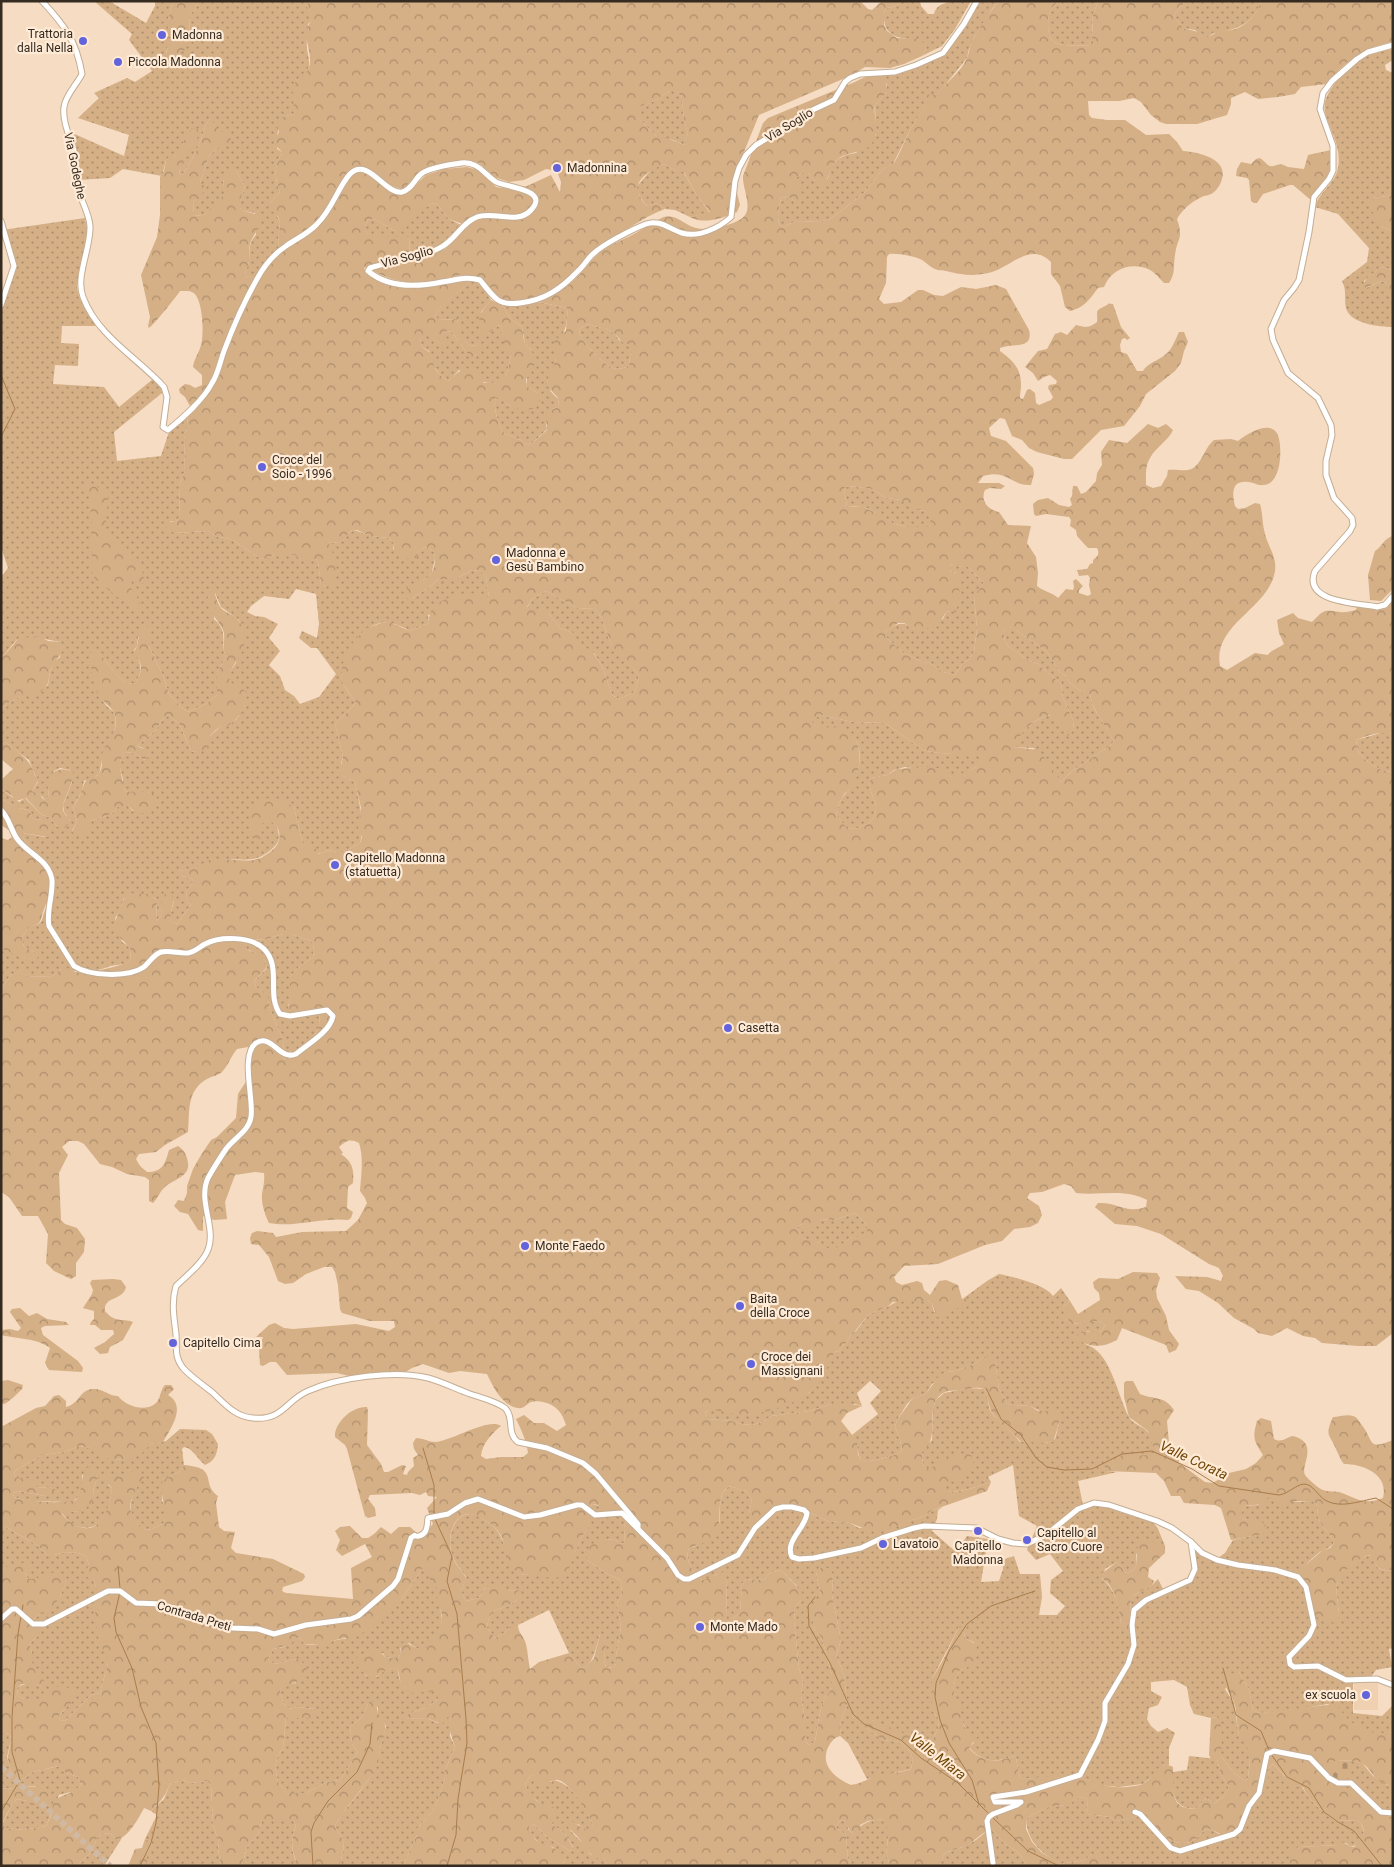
<svg xmlns="http://www.w3.org/2000/svg" width="1394" height="1867" viewBox="0 0 1394 1867" font-family="Roboto,sans-serif">
  <defs>
    <pattern id="grass-dots" width="8" height="8" patternUnits="userSpaceOnUse" patternTransform="scale(1.25)"><rect width="8" height="8" fill="#d5af86"/><path d="M2 2h.1M6 6h.1" fill="none" stroke="#ae8f6d" stroke-width="1.8" stroke-linecap="round"/></pattern>
    <pattern id="forest-crowns" width="20" height="18" patternUnits="userSpaceOnUse" patternTransform="scale(1.25)"><rect width="20" height="18" fill="#d5af86"/><path d="M2 6a3 3 0 1 1 6 0M12 15a3 3 0 1 1 6 0" fill="none" stroke="#ae8f6d"/></pattern>
    <pattern id="cemetery-stones" width="16" height="16" patternUnits="userSpaceOnUse" patternTransform="scale(1.25)"><rect width="16" height="16" fill="#d5af86"/><path d="M2 7V4a2 2 0 0 1 4 0v3zM10 15v-3a2 2 0 0 1 4 0v3z" fill="#ae8f6d"/></pattern>
  </defs>
  <rect width="100%" height="100%" fill="#f5dcc2"/>
  <rect fill="#efd1b1" x="1354" y="1682" width="24" height="28"/>
  <g fill="url(#grass-dots)" fill-rule="evenodd">
    <path d="M94,1H109L146,23L155,6V1H173L168,20V46L166,53L176,54L189,34L190,14L195,10L198,1H307L308,9L315,18L308,24C308,32 306,41 307,49C310,65 312,70 297,80L294,114L282,117C279,128 275,138 277,149L282,152C274,167 274,176 280,192L270,203L280,222L278,245L281,248L267,260L254,278L245,276C245,270 248,267 249,261C250,250 248,243 256,235L255,213L244,211L240,208V201L245,186L236,171L223,180L225,195C219,202 211,208 204,215L193,216L194,201L199,195L200,183L209,156L219,146L223,133L218,130L210,119C203,126 204,134 200,142C196,153 189,165 182,175L179,174L181,165L185,158L180,149L174,157L166,160L162,176L123,169L110,178L78,180L70,132L124,156L129,135L78,118L99,98L94,93L127,78L135,82L152,71L129,40L132,34Z"/>
    <path d="M899,1H920L921,6L928,14H934C937,0 957,1 971,1L955,29L942,46L922,56L926,48L918,39C903,39 885,38 884,19C884,14 883,12 887,8L897,6Z"/>
    <polygon points="980,1 999,1 992,9 975,36 969,49 967,58 938,94 932,95 910,130 893,164 883,169 865,192 832,218 823,221 794,222 783,227 779,225 778,214 781,197 790,198 795,201 799,191 796,178 802,173 808,173 815,181 828,179 831,167 838,159 846,155 856,153 876,135 875,105 887,92 887,84 877,74 897,75 907,71 947,51 961,33"/>
    <path d="M1059,1H1098L1093,15L1092,33L1094,45C1084,45 1054,49 1050,37C1048,34 1049,28 1049,25C1048,11 1050,10 1059,1Z"/>
    <path d="M1186,1H1261C1255,24 1234,31 1213,33L1209,37H1203L1195,30L1183,28L1174,16L1176,12Z"/>
    <path d="M1393,49V60L1385,65L1386,70L1393,73V195L1373,198L1382,227L1393,231V270L1381,267L1364,281L1366,288L1382,281L1386,283L1391,295L1393,293V327C1380,327 1350,324 1346,308C1344,299 1347,290 1342,281L1367,262L1369,248L1338,214L1315,207C1319,192 1335,184 1338,168C1342,147 1330,131 1325,112C1320,92 1351,64 1367,56C1375,53 1384,50 1393,49Z"/>
    <path d="M670,91H677L682,98L684,121L688,133L684,145L673,140L657,137L641,121L635,113L639,107C648,105 662,96 670,91Z"/>
    <polygon points="664,164 676,171 683,171 696,194 710,213 690,217 675,210 665,209 656,203 646,206 637,191 637,186 652,169"/>
    <polygon points="436,203 449,219 461,225 438,247 410,254 409,238 371,237 365,231 365,226 368,220 375,219 394,231 430,204"/>
    <path d="M85,218L88,234L77,286C78,301 89,314 97,326H62L61,343L79,344L78,366L55,365L53,384L104,387L119,407L153,379L161,387L162,393L114,432L117,461L161,456L169,432L187,415L188,425L184,439L185,471L179,486L180,517L176,521H170L168,530L176,533L208,531L218,537L231,539L260,558L265,559L274,555H294L301,559H316L318,562L321,584L325,586L328,543L341,542C356,526 350,530 369,535C375,537 383,537 389,538L393,542V549L418,555L424,547L428,548L434,552L435,558L432,572L429,577L418,584L412,599C421,591 429,589 438,579H456L472,570L481,571L486,577L489,597L428,615L429,623L410,631C401,626 390,621 380,623C359,628 340,658 342,680C343,686 352,696 356,703L335,724L343,757L341,763L343,776L355,782C359,801 365,825 360,843L344,852H337L329,850L317,854L303,845L294,807L259,799L262,828V823C270,819 276,821 278,831C280,838 279,843 273,848C253,867 238,856 215,860C208,861 204,865 198,867C192,869 185,870 179,871L182,876L192,879L193,882L186,892L187,902L191,905L177,924L171,921L170,916L174,901L162,906L161,916L156,921L157,899L150,897L124,898L120,911L115,918L122,942L127,945L131,950L130,961C123,966 116,964 108,967C89,973 81,973 61,969L53,976L26,977L24,970L11,975L1,989V948L25,958L34,959L37,953L24,947L22,938L29,926C46,925 40,918 47,906L29,845L22,837V833L45,837L42,820L33,819L29,810L19,808L1,799V789L19,802L25,798L42,815L49,817L58,827L67,826L70,820L64,812L63,805L72,782L70,770L60,768L54,771L48,790L49,796L44,800L43,797L32,791L38,782L29,760L5,742H1V710C18,690 32,701 48,685L50,672L54,662L60,657L61,642C50,641 27,632 17,640C11,645 6,653 1,659V577L8,568L1,547V309L4,302L13,266L2,230ZM296,589L316,594L319,624L317,638L302,631L299,638L311,648H317L336,674L319,697L300,704L294,696L285,690L280,676L269,665L280,651L269,638L278,624L264,617L255,616L247,612L251,606L264,596L289,599ZM215,593L221,607L239,620L240,626L236,663L231,670L228,677L230,682L245,705L238,718L230,724L219,728L210,736V744L196,752L191,751L179,723L167,715L161,721L157,729L137,746C144,747 146,750 149,756L144,760L135,753L124,752L119,764L123,779L122,784L125,791L132,793L150,792L133,811L128,806H118C110,820 103,814 91,821L89,825L72,831L77,821L73,808L82,791L84,781C106,773 97,775 103,757C108,744 118,731 115,716C114,710 109,709 106,705C98,695 88,661 93,650C110,658 113,682 134,684C144,671 141,664 134,650L137,646L138,637H149V646L164,678L169,694L182,708L188,712L206,704L217,695V672L226,657C219,642 230,633 214,619Z"/>
    <path d="M471,279L482,286L491,300L481,312L488,334L499,325L502,327C502,336 506,348 511,356L506,376C492,392 474,377 459,370L449,381C435,374 434,364 429,351L422,347L420,340L427,333L439,343L445,331L452,332L467,353L475,356L478,346L469,345L460,336L457,319L439,320L435,316C441,300 461,294 471,279Z"/>
    <path d="M539,302L567,308C568,325 565,333 555,347C559,359 553,370 547,381L551,392L558,399L559,406L553,409L546,425L547,429L534,442L527,445L521,440L503,433C499,423 492,408 496,397L502,398C508,409 516,406 527,409L538,393L526,386L531,350L525,344L522,327L510,318L503,306H521Z"/>
    <path d="M588,324L601,328H605L615,334L619,340L633,344V351L630,355L629,366C624,368 618,370 613,368C603,364 579,341 579,329Z"/>
    <polygon points="849,486 872,489 887,498 901,500 920,511 925,511 931,518 931,525 929,527 906,527 892,523 867,508 857,506 847,507 844,488"/>
    <path d="M949,564L962,567H968L984,583L974,597L977,628L974,652L968,660L962,664L955,675L943,672L930,663L923,662L903,653L885,636V632C896,624 902,620 915,629L943,619L946,612L950,611L957,573L949,571Z"/>
    <path d="M546,591L577,608L595,609C606,620 606,638 614,649C621,660 633,665 639,676L635,692L619,699L612,695L603,668L594,653L581,649L575,645L573,633L560,628L549,614L527,608L533,598Z"/>
    <path d="M1005,630H1016L1047,652L1060,672L1066,676L1070,683L1084,694H1090C1092,710 1106,726 1114,741L1111,745L1071,772L1061,782L1034,748L1012,747C1021,732 1034,718 1051,715L1064,724V731L1068,735L1074,729L1073,720L1063,698L1061,684L1038,664L1030,661L1008,646L1005,641L1003,631Z"/>
    <path d="M820,715L853,722L885,723L923,750C941,755 963,754 981,754L982,758L979,765L964,774L952,777L944,773L905,767L894,770L887,775L871,778C865,794 883,802 873,818C870,823 870,823 865,825C861,826 858,829 854,829C845,828 841,821 836,815C838,806 840,799 846,793C849,789 849,791 851,787C860,772 865,747 851,734L816,726L811,721Z"/>
    <path d="M1384,732L1393,734V772C1381,772 1365,762 1359,752C1357,749 1357,743 1356,740Z"/>
    <path d="M283,934H291L312,941L314,949L313,957L299,967L290,977V1000L288,1006L303,1010H319L320,1012L319,1026L316,1033L303,1050L295,1057L287,1059L282,1058L284,1044L282,1038L270,1009L267,996L256,987L254,981L267,968C265,958 257,951 247,950L245,944L250,940L267,939Z"/>
    <polygon points="855,1213 867,1225 867,1237 852,1237 832,1252 818,1242 809,1242 802,1237 797,1227 802,1224 819,1219 834,1220"/>
    <path d="M999,1274C1013,1277 1045,1284 1053,1296L1061,1288L1070,1301L1063,1307L1067,1320L1076,1324L1098,1321L1105,1325L1102,1331L1095,1333L1087,1331L1085,1344C1111,1351 1117,1395 1129,1417C1133,1424 1142,1426 1147,1431C1154,1438 1149,1444 1158,1450L1153,1454L1106,1471L1117,1472L1078,1481L1083,1505H1107L1120,1512L1153,1522L1158,1529L1165,1546H1158L1136,1554V1566L1133,1571L1126,1573L1117,1562L1105,1569L1102,1579C1115,1588 1120,1609 1121,1624L1130,1627L1131,1597L1152,1585L1158,1579L1165,1593L1190,1581L1195,1561V1550L1214,1561L1225,1553L1233,1540L1256,1535L1260,1520H1247L1242,1518V1511L1244,1506L1258,1505L1269,1496L1296,1502L1310,1501L1316,1503C1318,1509 1317,1514 1319,1519C1321,1527 1330,1532 1334,1543C1330,1548 1325,1549 1320,1552C1311,1559 1302,1567 1298,1578L1339,1613L1336,1587L1341,1573L1363,1557L1371,1555C1378,1568 1376,1571 1393,1570V1648L1389,1649L1392,1667L1376,1670L1368,1681L1353,1680V1713L1382,1716L1393,1705V1732C1360,1739 1352,1720 1328,1704L1288,1711L1259,1713L1253,1710L1249,1690L1239,1672L1225,1689L1234,1703L1239,1737C1240,1737 1246,1741 1246,1741C1252,1750 1249,1768 1248,1778L1245,1781L1234,1773L1221,1756V1727L1217,1717L1211,1718L1194,1714L1190,1705L1187,1687L1174,1680L1151,1682V1691L1162,1697L1158,1705L1149,1708L1147,1719L1151,1726L1158,1732L1167,1728L1175,1733L1169,1748V1765H1164L1143,1784L1119,1787L1098,1785L1088,1780L1073,1776L1020,1779L1016,1758L1012,1756C996,1764 980,1761 969,1747L974,1743L973,1735C961,1729 953,1698 954,1685C955,1679 958,1674 960,1670L967,1667L974,1642L965,1639L964,1632L959,1627L932,1679V1710L939,1719L938,1729L933,1739C912,1741 890,1729 872,1720L865,1727L883,1740L900,1742L909,1750L913,1759L911,1769L867,1779L848,1743L840,1736L841,1721L847,1704L844,1674L836,1656L841,1640L832,1595L833,1574L816,1572L821,1596L813,1620L815,1630L821,1637L824,1646L832,1675V1688C818,1704 819,1723 815,1742L808,1745L805,1738V1719L801,1696L803,1679L799,1668L794,1621L795,1607L801,1601L797,1586L781,1570L770,1573L764,1580L746,1579L742,1584L740,1613L731,1619H727L726,1577L717,1574L709,1579L702,1580C693,1572 684,1560 689,1548L696,1546L720,1523C720,1511 718,1494 729,1486L746,1491L752,1500L749,1513L781,1507L808,1512L828,1521L850,1523L859,1528L899,1526L907,1521L920,1518L933,1510L943,1507L938,1510L937,1519L932,1531L956,1552L967,1536L988,1539L981,1582L999,1581L1003,1569L1002,1560L1014,1556L1020,1574H1040L1042,1597L1039,1615H1057L1065,1606L1050,1593L1051,1580L1063,1571L1050,1554L1036,1560L1027,1550L1037,1526L1019,1516L1013,1465L988,1477L991,1482C977,1487 959,1493 944,1492L940,1487L945,1482L950,1481L940,1464L929,1470L923,1465L922,1451L932,1440L933,1408L936,1400L944,1393L969,1388L984,1389C989,1395 987,1405 991,1412C999,1423 1012,1431 1020,1442L1037,1441L1047,1443L1055,1439L1060,1421L1030,1406L1011,1405L1007,1403L999,1389L995,1361L983,1357L976,1363L956,1371L946,1372L932,1384L926,1394L913,1398L907,1404L897,1420L895,1427L900,1439L902,1451C893,1457 872,1462 861,1461C857,1452 858,1443 852,1435L878,1414L870,1403L881,1391L870,1381L857,1393L862,1406L855,1404H832L809,1411L771,1416L763,1422L752,1425L741,1424L732,1421L709,1419L705,1413L708,1410H720L748,1415L809,1393L823,1376L828,1362L835,1352L839,1351L849,1339L851,1333L856,1331L869,1314L887,1307L898,1301H928L932,1304L934,1312L950,1308L987,1281Z"/>
    <path d="M180,1429L206,1430L212,1434L218,1444C217,1454 215,1461 205,1465C197,1459 194,1449 184,1447L182,1449L184,1465L179,1472L163,1480L162,1501L165,1506L166,1515L164,1523L152,1529L146,1530C131,1519 128,1513 133,1494L118,1478H113L108,1485L112,1488C111,1499 109,1509 103,1518C92,1535 70,1528 62,1512L80,1511L93,1496L94,1487L98,1476L82,1475C83,1486 82,1498 71,1502L28,1501L14,1497L13,1493L18,1491L45,1496L53,1488L35,1487L31,1478H17L14,1474L16,1470L42,1455L64,1452L80,1446L90,1448L114,1459L124,1460L151,1444L166,1441Z"/>
    <path d="M592,1504L618,1511L626,1519L624,1528L625,1543L620,1544L615,1539L605,1540L587,1560L606,1573L620,1580L622,1585L621,1596L617,1604L621,1627L616,1656V1664L613,1668L606,1667L604,1659L606,1634H600C596,1647 595,1659 585,1668L580,1667L569,1653L549,1610L518,1625H511L504,1633L495,1638L487,1628C490,1604 498,1613 514,1602C517,1600 520,1596 522,1593L518,1590L507,1591L486,1587L479,1598L466,1601L461,1592L466,1577C461,1570 454,1562 452,1554C447,1541 452,1514 470,1514C478,1514 488,1522 494,1527C501,1534 502,1541 507,1550C511,1558 515,1566 520,1574L549,1576L574,1555L581,1538L589,1526V1511Z"/>
    <path d="M1,1526H4L37,1545L47,1555H54L65,1552L78,1553L86,1556L96,1587L102,1591L108,1663L100,1693L91,1695L65,1721L60,1720L59,1716L65,1709L39,1699H24L18,1696L17,1688C25,1682 33,1683 42,1687C39,1681 36,1675 33,1669C30,1660 34,1652 29,1644L38,1635L32,1622C36,1614 45,1613 51,1607C59,1600 63,1591 66,1581L28,1579L25,1573L31,1563L1,1569Z"/>
    <path d="M422,1569L428,1572L437,1586L442,1620L440,1633L427,1648H416L409,1643L400,1648V1655L397,1658L385,1657L383,1653C370,1654 363,1653 354,1662L365,1672L366,1676L377,1677C383,1671 389,1666 398,1669C400,1700 418,1688 438,1691V1699L428,1707L406,1715V1719L426,1718L438,1723L448,1716L451,1719L450,1736L455,1747L445,1770V1778L435,1808L417,1829V1835L403,1866H340C341,1857 345,1849 343,1840C341,1834 336,1831 335,1825C347,1805 365,1788 376,1767C379,1761 379,1755 380,1749C382,1741 384,1733 386,1726L378,1714V1707L369,1702L362,1717L350,1727L352,1744L358,1752L340,1780L327,1782L306,1793H287L278,1782L275,1767L278,1755L283,1748L286,1718H311L315,1709L298,1707L289,1709L283,1703L280,1689L286,1685L296,1683L298,1659L274,1664L268,1659L273,1649L284,1647L295,1638L301,1639L305,1644C323,1648 330,1639 345,1639L402,1599Z"/>
    <polygon points="1,1732 10,1734 11,1740 7,1757 12,1775 23,1779 33,1772 59,1766 66,1773 78,1777 81,1785 75,1791 59,1795 46,1826 24,1830 5,1828 3,1823 12,1804 17,1799 27,1801 36,1786 1,1789"/>
    <path d="M1189,1756L1217,1759L1221,1775L1229,1786C1227,1795 1221,1799 1214,1803L1206,1798L1197,1808C1182,1810 1173,1802 1173,1788C1173,1782 1171,1778 1173,1772L1187,1770Z"/>
    <path d="M1337,1761H1356L1363,1764L1373,1776L1385,1784L1393,1786V1817C1376,1814 1370,1803 1357,1794C1350,1789 1342,1789 1336,1784L1334,1766Z"/>
    <path d="M1273,1764L1295,1787H1302C1306,1792 1308,1798 1312,1801C1319,1809 1327,1813 1335,1821L1358,1820C1368,1830 1365,1847 1350,1846L1346,1843L1338,1845L1299,1847L1290,1855V1862L1295,1866H1110L1091,1855L1085,1860L1061,1864C1042,1854 1027,1842 1026,1819C1044,1808 1046,1805 1069,1805C1075,1798 1078,1796 1087,1799L1088,1814L1110,1817L1116,1821L1139,1816C1153,1827 1176,1852 1194,1840C1199,1837 1202,1832 1206,1829L1212,1830L1219,1834L1243,1818L1245,1810L1248,1807L1268,1774L1269,1768Z"/>
    <path d="M531,1775L551,1782L554,1780C573,1784 585,1808 593,1824L591,1830H585L578,1824L570,1830L586,1847L590,1854L604,1859L608,1866H561L565,1861L553,1847L540,1844L532,1836L529,1826L534,1824L546,1836L570,1851L573,1847L566,1835L552,1824L543,1805L530,1796L525,1784Z"/>
    <polygon points="183,1780 190,1783 207,1781 211,1785 213,1825 219,1842 218,1849 221,1866 147,1866 147,1854 152,1842 145,1839 157,1815 151,1811 164,1799 170,1784"/>
    <path d="M279,1819L293,1820L296,1825C292,1837 290,1848 296,1861L292,1866H242L247,1847L258,1834L262,1820Z"/>
    <path d="M884,1819C892,1830 886,1842 887,1854C887,1858 889,1862 890,1866H853L848,1859L846,1835L835,1827L841,1820L847,1821L848,1829L853,1834C862,1823 869,1820 884,1819Z"/>
    <path d="M986,1831H993L1003,1842L1020,1854L1026,1866H938L945,1853C960,1848 975,1844 986,1831Z"/>
    <polygon points="102,1833 111,1834 116,1840 122,1838 104,1866 77,1866 92,1851 97,1838"/>
  </g>
  <g fill="url(#forest-crowns)" fill-rule="evenodd">
    <polygon points="173,1 198,1 195,10 190,14 189,34 185,50 177,54 174,61 166,65 164,63 168,46 168,20"/>
    <path d="M307,1H860L868,9L872,10L882,1H899L897,6L887,8L884,12V25L887,31L897,38L918,39L923,42L926,48L922,56L904,64L890,68L865,67L852,75L759,115L735,174V185L740,205L737,212C723,218 704,225 690,217L710,212L696,194L684,172L676,171L664,164C654,168 634,179 638,192C640,197 643,202 646,206L656,203L665,209C648,215 634,225 618,235C611,239 602,243 595,249C587,256 580,266 572,274C559,288 531,302 511,301C486,300 493,274 464,275C457,275 449,278 442,280C415,285 396,284 372,270L445,249L468,226L449,219L436,203L430,204L407,226L402,229L394,231L375,219L368,220L365,226V231L371,236L409,237L410,254L364,268L370,277L393,285L471,279C461,294 441,301 435,316L440,320L457,319L461,336L469,345L478,346L480,348L474,357L467,353L452,332L445,331L444,336L449,340L447,346L439,343L427,334L420,340L422,347L432,354C433,367 437,375 449,381C456,373 468,362 478,373C481,376 481,380 484,383L497,382L506,376L511,356L503,347L502,327L499,325L488,334L482,335C476,318 480,313 491,300L503,306L510,318L522,327C523,331 523,339 525,343C525,345 529,348 530,349C538,359 535,371 526,379V386L538,393L540,401L533,409C520,410 508,408 501,398L496,397C492,408 499,423 503,433L521,440L527,445L534,442L547,430L546,413L559,406L558,398L549,388L547,381L556,360L554,341L566,331C566,323 568,316 567,308L539,302C552,296 564,290 574,280C582,273 587,264 595,257C605,246 621,241 634,234C645,228 653,221 664,217C675,213 686,226 696,228C708,231 730,226 741,219C755,210 742,189 743,176L763,123L768,118L855,82C869,74 888,68 887,92L875,105C873,115 879,127 875,137C869,155 851,150 839,158C829,166 831,177 823,185L815,181L808,173H802L796,178L802,188L799,191L803,194L801,198L795,201L790,198L781,197L778,214L779,225L783,227L794,222L823,221L832,218L865,192L883,169L894,163L898,156L910,130L926,104V95L938,94C946,82 962,71 967,58C969,54 969,50 970,47C977,30 988,14 999,1H1059C1050,10 1048,11 1049,25C1049,28 1048,34 1050,37C1054,49 1084,45 1094,45L1092,37L1093,15L1098,1H1186L1176,12L1174,16L1183,28L1202,33L1203,37H1209L1219,30C1238,34 1256,19 1261,1H1393V42C1366,47 1343,62 1327,84L1301,87L1295,94L1278,97L1258,99L1245,92L1231,98V104L1227,115L1197,124H1166L1160,122L1151,115L1141,102L1134,98L1119,101H1088L1089,115L1092,118L1107,120H1125L1146,135L1169,134L1177,142L1183,151C1197,152 1228,158 1222,179C1221,183 1218,189 1214,192C1210,196 1204,195 1200,198C1191,202 1181,211 1177,219C1184,239 1177,238 1175,255C1173,267 1176,272 1169,283H1164C1159,278 1155,272 1148,269C1131,262 1111,269 1104,287L1098,288C1090,299 1084,308 1070,311L1065,307L1060,286L1051,274V262C1030,241 1011,267 992,272C986,274 979,274 973,275C963,275 955,273 946,271C942,270 939,271 935,269C930,267 927,263 922,260C916,256 896,253 889,254L887,257L886,283L879,299L884,304L901,302L918,290H923L934,295L943,296L961,287L976,289L996,285L1006,289L1029,330C1034,350 1012,343 1000,348V351C1013,361 1021,368 1021,385C1021,390 1020,393 1020,398L1023,399L1027,390L1030,389L1035,393L1036,403L1039,405L1051,400L1053,397L1048,388L1049,385L1056,384L1057,381L1050,375L1044,377L1038,381L1033,373L1025,367L1038,351L1047,349L1055,334L1061,332L1067,335L1076,325C1085,327 1088,329 1097,322C1098,312 1094,311 1105,306C1111,303 1105,303 1113,304L1121,327L1130,338L1127,340L1125,338L1122,339L1120,345L1121,352L1127,354L1137,371H1143C1147,363 1160,360 1166,354C1173,348 1175,340 1179,332H1184L1188,342L1184,351L1181,363L1175,371L1146,394L1140,406L1124,426L1101,430L1072,459H1064L1037,452L1029,448L1022,440L1012,436L1005,419L1000,418L989,428L991,436L1006,441L1033,468L1034,474L1031,485C1010,486 1009,469 983,476L978,483H999L1005,486L1001,489L990,488L985,490C980,501 988,510 999,512L1008,525L1031,526L1027,543L1036,557L1038,573L1037,586C1044,592 1052,592 1058,598L1066,589L1073,590L1074,587L1073,581L1076,579L1083,586L1079,590V593L1088,596L1091,594L1089,585L1090,578L1088,575L1079,576L1077,570L1087,569L1090,564L1093,563V560C1098,556 1100,554 1097,548H1088L1077,536L1076,530L1070,526L1071,520L1069,517L1046,514L1036,516L1034,514L1033,504L1038,500L1048,498L1059,505L1069,507L1072,505L1070,499L1072,496L1073,486H1077L1081,494L1086,492L1096,481L1097,473L1102,465L1101,452L1109,440L1127,443L1148,424L1158,428L1166,424L1173,430C1168,441 1156,447 1150,458C1145,466 1146,476 1146,485L1153,488L1161,486L1167,476L1168,470C1175,469 1182,471 1188,470C1201,468 1204,448 1214,440L1231,439L1238,441C1248,433 1275,417 1279,439C1282,451 1281,485 1263,485C1258,486 1253,482 1248,482C1231,480 1232,494 1235,506L1238,509L1245,508L1255,503L1260,504C1263,514 1262,524 1265,534C1268,547 1277,556 1275,571C1269,609 1212,624 1220,666L1227,670L1255,653L1268,655C1271,650 1279,648 1284,644L1279,633L1277,620L1293,613L1298,618L1312,622C1325,609 1323,610 1340,612C1345,613 1351,611 1356,610L1357,606L1378,608L1393,598V734C1379,731 1369,735 1356,740C1357,744 1357,749 1359,752C1365,762 1381,772 1393,772V1333L1376,1346H1358L1322,1343L1315,1338L1303,1336L1287,1328L1272,1336L1258,1333L1254,1329L1234,1318L1218,1303L1199,1291L1186,1289L1175,1276L1207,1277L1221,1281L1223,1276L1219,1268L1209,1264L1161,1234L1137,1226L1115,1224L1095,1207L1098,1203C1119,1202 1125,1214 1146,1207L1147,1200C1124,1188 1100,1196 1076,1193L1071,1186L1064,1184L1042,1192L1030,1193L1027,1198L1039,1206L1042,1215L1038,1223L1030,1227L1014,1229L1002,1241L985,1245L938,1264L904,1266L894,1277L896,1282L902,1285L917,1281L922,1283L924,1290L930,1295L939,1281L946,1280L958,1285L962,1299H968V1302L958,1308H950L946,1317H937L932,1304L928,1301L893,1302L887,1307L869,1314L855,1331L851,1333L849,1339L839,1351L835,1352C830,1359 828,1368 823,1376C818,1385 807,1396 798,1400C786,1406 759,1415 746,1415C733,1414 721,1410 708,1410L705,1413L709,1419L732,1421L741,1424L752,1425L763,1422L771,1416L809,1411L832,1404L846,1403L862,1406L847,1413L841,1421L857,1441L858,1454L861,1461C872,1462 893,1457 902,1451L900,1439L895,1427L897,1420L913,1398L926,1394L938,1377L946,1372L956,1371L976,1363L983,1357H991L995,1361L999,1389L1007,1403L1011,1405L1030,1406L1038,1411H1059L1060,1421L1053,1442C1044,1444 1032,1441 1021,1442C1013,1432 1000,1425 993,1414C987,1406 989,1395 984,1389C976,1386 968,1389 960,1390C956,1391 949,1390 945,1392C921,1403 943,1439 922,1451L923,1465L929,1469C943,1462 955,1450 971,1455L974,1466C970,1471 965,1477 959,1480C952,1483 947,1481 941,1487L944,1492C959,1493 977,1487 991,1482L987,1491L933,1510L920,1518L908,1521L899,1526L884,1530H868L850,1523L828,1521L808,1512L781,1507L754,1527L749,1524V1513L752,1500L746,1491L729,1486C716,1495 721,1517 719,1531L703,1543L689,1548C684,1560 693,1572 702,1580C710,1579 715,1574 724,1572L726,1577L727,1619H731L740,1613L742,1584L746,1579L764,1580L770,1573L781,1570L802,1592L801,1601L795,1607L794,1621L799,1668L803,1679L801,1696L805,1719V1738L808,1745L815,1742C819,1723 818,1704 832,1688V1675L824,1646L821,1637L815,1630L810,1608L821,1596L816,1572L821,1568H828L833,1574L832,1595L841,1640L836,1656L844,1674L847,1704L841,1721L840,1736C833,1738 830,1743 827,1750C821,1767 837,1779 851,1785C861,1784 869,1778 878,1775C889,1773 900,1773 911,1769L913,1759L909,1750L900,1742L883,1740L865,1727L860,1722L872,1720L908,1735L924,1740L933,1739L938,1729L939,1719L932,1710V1679L943,1660L959,1627L963,1625L965,1639C981,1644 977,1649 975,1664L960,1670C958,1674 955,1680 954,1685C953,1694 957,1700 959,1708C961,1721 964,1732 978,1736L969,1748C980,1761 997,1764 1012,1756L1016,1758L1020,1779C1038,1778 1058,1774 1075,1777C1096,1780 1102,1789 1127,1787C1132,1786 1138,1786 1143,1784C1154,1778 1157,1759 1173,1767C1174,1785 1167,1812 1197,1808L1206,1798L1214,1803C1222,1799 1227,1794 1229,1786L1221,1775L1217,1759H1211L1209,1755L1211,1718L1217,1717C1225,1727 1221,1744 1221,1756L1234,1773L1245,1781L1248,1778C1250,1764 1252,1746 1239,1737C1237,1726 1237,1715 1235,1705C1231,1692 1212,1676 1239,1672L1249,1690L1253,1710L1259,1713L1336,1704C1351,1726 1366,1737 1393,1732V1786C1369,1781 1376,1771 1361,1763C1355,1760 1345,1761 1337,1761L1334,1767L1336,1784C1341,1788 1348,1787 1354,1791C1368,1800 1375,1814 1393,1817V1866H1295L1290,1863L1289,1855L1293,1849L1299,1847L1338,1845L1342,1842L1350,1846L1354,1847C1364,1839 1368,1830 1358,1820L1335,1821C1327,1813 1319,1809 1312,1801C1308,1798 1306,1792 1303,1787H1295L1286,1782L1285,1776L1273,1764L1269,1768L1267,1786L1260,1796L1245,1810L1242,1830C1225,1845 1222,1830 1206,1829C1202,1832 1199,1837 1194,1840C1176,1852 1153,1827 1140,1816L1116,1821L1110,1817L1088,1814L1087,1799C1078,1796 1075,1798 1070,1805C1047,1805 1044,1808 1026,1819V1829L1032,1842L1041,1852L1061,1864L1085,1860L1091,1855L1099,1854L1110,1866H1026L1020,1854L1003,1842L993,1831H986L968,1845L945,1853L938,1866H890C889,1862 887,1858 887,1854C886,1842 892,1830 883,1819L868,1821L860,1825L862,1831L858,1836C850,1833 848,1829 846,1821L841,1820L835,1827L846,1835L848,1859L853,1866H608L604,1859C590,1859 585,1846 577,1836C573,1832 569,1829 566,1824L565,1820C575,1820 581,1830 590,1830L593,1824C588,1814 567,1777 555,1780C552,1780 547,1784 544,1785L531,1775L525,1784C531,1799 538,1804 553,1807L557,1815L552,1824L566,1835L573,1848L570,1851L546,1836L534,1824L529,1826C535,1848 541,1840 555,1849C560,1852 562,1856 565,1861L561,1866H403L417,1835V1829L435,1808L445,1778V1770L455,1747L449,1728L451,1719L448,1717L442,1724L426,1718L406,1719V1715L428,1707L438,1699V1691L411,1693L401,1685L398,1669C385,1665 381,1677 370,1679L353,1662L358,1656L369,1654L372,1651H380L385,1657L397,1658L400,1655L401,1644L405,1642L416,1648H427C436,1637 445,1626 441,1611C438,1602 436,1597 437,1587L432,1585L428,1573L422,1569L402,1599L359,1636L339,1639L321,1645L305,1644L301,1639L296,1638L290,1645L273,1649L268,1659L274,1664L298,1659L303,1663L308,1672L303,1679L280,1689L283,1703L289,1709L298,1707L315,1709L318,1715L311,1718H286L283,1748L278,1755L275,1767L278,1782L287,1793H306L327,1782L340,1780L358,1752L352,1744L350,1727L362,1717L369,1702H376L378,1714C389,1722 385,1734 381,1745C379,1753 380,1760 376,1768C364,1788 347,1805 335,1825C336,1831 341,1834 343,1840C345,1849 341,1857 340,1866H292L296,1860C290,1847 292,1838 296,1825L293,1820H262L258,1834L247,1847L242,1866H221L218,1849L219,1842L213,1825L211,1785L207,1781L190,1783L183,1780L170,1784C165,1796 160,1803 151,1811L144,1808C138,1819 129,1837 116,1840L111,1834L102,1833L97,1838L92,1851L77,1866H1V1789L42,1786L50,1792L49,1801L44,1804L31,1805L27,1801L17,1799L12,1804L3,1822L5,1828L24,1830L46,1826L52,1813L53,1802C62,1793 72,1795 81,1785L78,1777L66,1773L58,1766L33,1772L23,1779L15,1780C12,1774 7,1762 8,1756C9,1748 12,1742 10,1734L1,1732V1569L26,1562L32,1563L25,1573L28,1579C39,1580 48,1572 59,1572L66,1582C63,1591 59,1600 52,1607C45,1613 36,1614 32,1622L40,1629L38,1635L29,1644C36,1656 27,1670 42,1676L45,1684L42,1687L36,1685L22,1684L17,1688L18,1696L24,1699H39C42,1696 44,1691 47,1690C57,1685 72,1685 76,1695C72,1705 64,1708 59,1716L60,1720L65,1721L91,1695L100,1693L108,1663L106,1656L99,1641L95,1617L96,1603L102,1592L96,1587L93,1578H88L85,1573L89,1565L86,1556L78,1553L65,1552L54,1555H47L37,1545L4,1526H1V1427L36,1408L45,1406L54,1396L59,1395L66,1401V1407C79,1404 80,1390 92,1389C103,1388 108,1396 118,1396C126,1406 145,1413 156,1403C161,1398 160,1390 165,1385H171L174,1389L168,1395C187,1406 171,1428 163,1442L151,1444L140,1455L124,1460L102,1458L90,1448L80,1446L64,1452L42,1455L16,1470L14,1474L17,1478H31L35,1480V1487L53,1488L56,1491L45,1496L18,1491L13,1493L14,1497C26,1502 65,1504 76,1500C84,1488 80,1479 86,1468L91,1467L98,1471V1476L94,1487L92,1504L80,1511L62,1513C65,1519 68,1520 74,1524C99,1540 110,1508 112,1488L105,1481L104,1477L109,1476L113,1478H118L128,1472L141,1471L144,1477C129,1499 122,1512 146,1530L152,1529L164,1523C167,1507 159,1495 163,1480L179,1472L184,1465C220,1468 200,1483 218,1496L216,1503L219,1527L224,1531L235,1532L231,1548L236,1553L273,1559L304,1574L305,1577L302,1581L283,1587L282,1591L286,1593L353,1599L351,1568L372,1557L365,1544L342,1556L336,1550L340,1540L335,1531L340,1527L350,1526L362,1538H368L374,1534L381,1527L391,1534L399,1527H410L417,1533H424L433,1524L427,1508L437,1497L428,1496L426,1492L420,1495L412,1493L370,1495L368,1499L375,1508L376,1516L368,1518L365,1516L347,1449L345,1445L335,1437C334,1423 352,1406 367,1407L368,1411L367,1445L381,1464L384,1472H388L402,1465L406,1466L403,1474L407,1475L408,1472L414,1466L413,1458L418,1455L414,1449L413,1443L416,1438C423,1438 429,1442 435,1442C452,1441 489,1417 501,1426C492,1433 482,1444 481,1456L486,1459L501,1457H523L528,1453C527,1442 521,1429 516,1419L524,1415L534,1423H544L557,1431L566,1425C562,1413 557,1405 543,1402C540,1401 534,1401 531,1402C526,1404 525,1409 517,1408C502,1405 493,1387 487,1374L460,1371L449,1373L423,1364L412,1368L404,1373L389,1372L349,1376L337,1373L287,1375L276,1362H270L263,1366L260,1365L259,1348L263,1337H256L269,1325L275,1323L284,1328L293,1329L356,1324L389,1331L395,1327L394,1321H370L342,1313L340,1309L338,1285L335,1272L332,1267H324L306,1274L293,1283L285,1284L278,1281L269,1257L259,1245L251,1244L250,1238L252,1233L257,1231L273,1233L276,1237L302,1232L346,1231L358,1220L367,1203L365,1198L360,1191C361,1176 364,1158 359,1143C350,1138 346,1141 339,1147L343,1153L341,1154C353,1162 354,1170 353,1183L348,1187L347,1208L353,1212L351,1218L348,1220C322,1217 294,1228 269,1223C265,1215 261,1203 262,1194C263,1187 265,1182 264,1173L255,1172L235,1175L225,1202L227,1219L214,1220L203,1216V1231L198,1230L188,1214L180,1212L174,1206L178,1200L184,1201L187,1193V1186L193,1169L201,1155L211,1140L217,1137L236,1118L238,1094L247,1080L248,1047L237,1049C231,1056 228,1066 222,1072C217,1076 212,1076 207,1079C186,1091 190,1111 188,1132L165,1145L156,1152L139,1154L136,1159L140,1166L147,1172C163,1172 165,1164 169,1150L178,1146C184,1150 187,1155 188,1163C190,1177 174,1179 165,1187C160,1191 158,1198 153,1203L149,1201V1180L145,1177L127,1174L112,1167L100,1164L84,1144L78,1141H69L62,1147L68,1155L59,1173L61,1220L65,1224L77,1228L85,1239L84,1252L76,1263V1276L71,1279L54,1271L46,1263L48,1234L38,1216H22L9,1197L1,1192V989L11,975L25,969L26,977L53,976L61,969L62,965C66,967 71,971 76,972C86,974 123,966 130,961L131,950C120,934 108,934 119,912C122,905 123,899 128,893L148,894L153,898L157,899L156,921L161,916L162,900L165,894L173,896C175,904 169,912 171,921L177,924L191,905L187,902L186,892L193,882L192,879L182,876L178,871C184,870 191,869 197,867C201,866 203,863 207,861C211,859 218,859 222,859C236,859 252,864 264,856C269,853 276,848 278,843C283,831 275,817 262,823L261,839L251,838C248,820 246,813 259,799L276,798L294,807L303,845C311,846 316,846 318,854L329,850L337,852H344L360,843L362,837L358,828L361,808L355,782L343,776L340,770L343,757L335,724L356,703L342,682V668L346,651L365,629L381,623L389,622L410,631L429,623C427,598 461,593 481,593L485,597H489L486,577L481,571L472,570L456,579H438C429,589 421,591 412,599L406,598L408,584C428,584 438,571 434,552L428,548L424,547L416,558C403,560 393,557 393,542L389,538L370,536L357,530L351,531L341,542L328,543C336,556 337,570 334,584L325,586L321,585L318,562L316,559H301L294,555H274L265,559L260,558L231,539L218,537L208,531L175,533L167,530L166,522L176,521L180,517L179,486L185,471L184,439L188,425L187,415L207,395L215,383L220,365L240,316L261,276L273,260L286,248L314,231L333,207L351,176L358,172L365,173L398,194L407,193L426,175L444,169L467,167L478,170L496,187L509,189L527,186L551,175L560,192L561,182L557,171L546,169L524,180L509,182L494,177L479,163L464,161L421,171L404,189C384,188 377,167 357,168L315,224L281,248L278,245L280,222L278,217L270,209V203L280,192C274,176 274,167 282,152L275,145V139L279,132L276,122L282,117L294,114C295,105 290,91 295,83C300,74 309,75 310,62C311,45 299,33 314,18L308,9ZM670,91H677L682,98L684,121L688,133L684,145L662,136L657,137L641,121L636,113L639,107C648,105 662,96 670,91ZM588,324L601,328H605L615,334L624,344H633V351L630,355L629,366C624,368 618,370 613,368C603,364 579,341 579,329ZM849,486L872,489L887,498L901,500L916,510L925,511L930,518L931,525L929,527H906L892,523L880,515L862,506L847,507L844,488ZM949,564L962,567H968L984,583L974,596L977,628L974,652L968,660L962,664L955,675L943,672L930,663L923,662L903,653L885,636V632L898,623H904L915,629H921L937,627L946,612L950,611L956,613L959,596L960,576L957,573L949,571ZM546,591L577,608L595,609C606,620 606,637 614,650C621,661 633,665 639,676L635,692L619,699L612,695L603,668L591,649C574,648 578,646 573,633L560,628L549,614L541,610L527,607L533,598ZM1005,630H1016L1047,652L1060,672L1066,676L1070,683L1084,694H1090C1092,709 1106,727 1114,741L1111,745L1071,772L1061,782L1039,750L1013,747C1021,732 1034,718 1050,715L1063,724L1064,731L1068,736L1074,729L1073,720L1063,698L1061,684L1038,664L1030,661L1008,646L1005,641L1003,631ZM820,715L853,722L885,723L923,750C941,755 962,754 981,754C984,770 962,772 952,777L938,768L926,767L897,769L887,775L871,778C865,794 883,802 873,818C870,823 870,823 865,825C861,826 858,829 854,829C845,828 841,821 836,815C838,806 840,800 845,793C847,792 850,789 851,788C861,773 865,741 847,730C839,724 825,727 816,726L812,721ZM283,934H291L312,941L314,949L313,957L299,967L290,977V1000L287,1011L289,1015L294,1016L303,1010H319L320,1012L319,1026L316,1033L303,1050L295,1057L287,1059L282,1058L284,1044L282,1038L270,1009L267,995L256,987L254,981L267,967L261,954L247,950L245,943L250,940L267,939ZM855,1213L867,1225V1237H852L832,1251C827,1248 822,1243 817,1242C803,1239 804,1241 797,1227L802,1224L807,1229L814,1227L819,1219L834,1220ZM592,1504L598,1505L602,1510L618,1511L626,1519L624,1528L625,1543L620,1544L615,1539C599,1540 586,1541 587,1560L606,1573L620,1580L622,1585L621,1596L617,1604L621,1627L616,1656V1664L613,1668L606,1667L604,1659L607,1634H600L594,1658L585,1668L580,1667L569,1653L539,1662L530,1669C528,1661 528,1652 526,1644C524,1636 518,1633 518,1625H511L504,1633L495,1638L487,1628C490,1604 499,1613 514,1602C517,1600 520,1596 523,1593L518,1590L507,1591L499,1584L486,1587L479,1598L466,1601L461,1592L466,1578C462,1571 454,1563 452,1555C447,1541 451,1515 469,1514C477,1514 487,1521 493,1526C508,1539 502,1550 509,1564C511,1567 516,1571 520,1574C534,1575 553,1580 566,1576L581,1538L589,1526V1511Z"/>
    <path d="M210,119C217,126 218,133 229,132L231,139L226,146H219L209,156L200,183V185H204L206,190L194,201L193,216L204,215L224,195L223,174L229,171H236L245,186L240,201V208L244,211L262,216C260,230 256,230 251,241C248,248 250,254 249,261C248,267 245,270 245,276L254,278L225,341L211,380L204,392L190,406L185,397L180,393L179,389L185,384L190,385L195,388L202,385V375L193,367C194,359 199,353 201,345C204,334 203,303 195,294C191,290 186,291 180,291C176,297 153,326 149,328L148,326L150,317L141,275L157,237L160,215V177L164,171L166,160L170,156L174,157L192,128L199,130C198,146 182,157 179,174L182,175C189,165 196,153 200,142C204,134 203,126 210,119Z"/>
    <path d="M1331,150C1331,161 1332,172 1326,182C1320,189 1315,192 1312,201L1293,185H1290L1263,194L1257,203H1254L1251,201L1249,180L1247,178L1236,176L1237,169L1241,162L1251,164L1256,159L1260,158C1272,167 1266,168 1281,164L1288,167L1304,169L1308,155Z"/>
    <polygon points="1393,195 1393,231 1382,227 1368,205 1373,198"/>
    <polygon points="1381,267 1393,270 1393,293 1391,296 1388,293 1386,283 1382,281 1365,288 1363,285 1367,278"/>
    <path d="M86,483H91L108,494C109,507 100,532 112,541C116,544 122,544 126,547L129,552L140,561L145,584L133,581L129,585L140,602V608L134,610L95,579C89,569 92,563 92,553C92,550 88,544 87,541L93,532L89,496L83,491L82,485Z"/>
    <path d="M1393,536V589L1381,601L1370,600L1368,575L1375,551C1382,547 1384,538 1393,536Z"/>
    <path d="M213,590C216,595 217,603 221,608C225,613 236,615 239,621C257,654 225,662 230,682L247,692C248,705 239,720 227,726C225,727 222,727 219,728C216,729 212,734 210,736V744L207,749L196,752L191,751L179,723L167,715L161,721L157,729L137,746L147,750L149,756L144,760L135,753L124,752C123,756 120,760 120,763C119,765 124,789 125,791C135,794 146,790 156,794L157,798L149,813C140,813 135,813 128,806H118C110,820 103,814 91,821L88,833L80,835L72,832L77,821L73,808C76,803 79,798 81,793C85,783 84,777 97,776C105,768 100,760 103,751C108,739 119,731 115,715C113,708 104,703 100,697C93,688 88,660 93,649C109,658 114,682 134,684C142,674 145,663 133,654L137,646L140,630L146,625L150,628L149,646L164,678L169,694L182,708L188,712L206,704L217,695V672L226,657C222,649 225,642 224,633C222,621 196,605 213,590Z"/>
    <path d="M26,636L41,637L48,641L61,642L63,650C59,657 54,662 51,669C48,676 50,683 45,688C30,701 17,691 1,710V659L19,638Z"/>
    <path d="M1,742H5C18,752 31,759 35,776L39,779L32,791L40,795L44,800L49,796C49,792 47,788 48,784C49,770 62,766 73,772C74,784 61,802 63,810C64,814 68,817 70,820L69,824L64,828L58,827L49,817L42,815L26,798L16,801L12,796L1,789L2,779L13,769L1,759Z"/>
    <path d="M1,799L19,808L29,810L33,819L42,820L50,827L48,837L22,833V837L29,845V848C50,875 56,879 43,912C40,922 41,925 29,926L22,938L24,947L37,953L38,958C28,962 11,953 1,948V838L8,840L12,837L10,831L1,825Z"/>
    <path d="M1133,1272L1157,1273L1160,1278L1156,1290L1157,1298L1166,1316L1169,1330L1179,1344L1176,1350L1169,1353L1166,1345L1122,1328L1117,1340C1100,1349 1090,1347 1074,1338C1082,1328 1092,1334 1102,1331L1105,1325L1098,1321C1082,1324 1064,1329 1063,1307L1070,1301L1078,1314L1100,1300L1099,1293L1094,1288L1093,1282L1099,1278L1118,1279Z"/>
    <path d="M113,1279L121,1280L126,1287C123,1301 103,1296 105,1311C115,1323 121,1318 133,1322L123,1340L110,1347L108,1353L100,1354L94,1348L105,1342L114,1334L113,1330H101L95,1325H90L91,1322L94,1319V1311L83,1308L92,1294L93,1290L90,1283L92,1280Z"/>
    <path d="M20,1308L29,1316L37,1313L47,1319L66,1322L69,1325L45,1326L41,1328L43,1335L78,1361L83,1368L82,1372L49,1370L45,1363L50,1348C37,1338 17,1339 1,1335V1330L10,1329L18,1331L21,1328L10,1312L12,1309Z"/>
    <path d="M8,1380L23,1385L22,1389C18,1393 8,1403 4,1404L1,1403V1381Z"/>
    <path d="M1126,1381H1133L1140,1394C1154,1400 1164,1395 1174,1410L1167,1421L1169,1443L1172,1446L1186,1452L1185,1461L1182,1459L1178,1462L1205,1482L1213,1483L1229,1473L1246,1469L1256,1463L1263,1455C1254,1441 1252,1438 1257,1421L1261,1418L1271,1421L1274,1439C1282,1443 1285,1438 1293,1436C1320,1443 1300,1466 1305,1475C1308,1479 1318,1488 1323,1490C1328,1492 1334,1491 1339,1492C1357,1498 1363,1506 1383,1498C1389,1474 1363,1464 1344,1464C1340,1459 1339,1455 1336,1449C1330,1434 1324,1437 1333,1417C1339,1417 1347,1414 1353,1416C1357,1417 1359,1421 1361,1424C1375,1441 1366,1451 1393,1440V1570C1376,1571 1378,1567 1370,1555L1363,1557L1346,1570L1339,1579L1336,1587L1339,1613L1338,1623C1327,1622 1318,1619 1309,1612L1305,1590L1300,1584L1298,1578L1301,1569L1323,1550L1330,1548L1334,1543C1330,1532 1321,1527 1319,1519C1317,1514 1318,1509 1316,1503C1303,1499 1290,1502 1277,1505L1269,1496L1263,1504L1244,1506L1242,1511V1518L1247,1520H1260L1267,1527L1263,1534L1231,1540L1221,1508L1215,1505L1184,1503L1180,1496H1171L1164,1481L1156,1473L1106,1471L1104,1463C1120,1447 1142,1463 1158,1450L1153,1446L1148,1431L1129,1417L1124,1397V1383Z"/>
    <path d="M1145,1539C1153,1540 1157,1546 1165,1546V1553L1149,1568L1148,1577L1154,1581L1152,1585L1131,1597L1130,1627L1125,1628L1121,1624C1120,1613 1116,1595 1110,1586C1106,1580 1102,1581 1101,1574L1117,1562L1126,1573L1133,1571L1136,1566L1138,1540Z"/>
    <polygon points="145,1839 152,1842 147,1854 147,1866 128,1866 135,1849 142,1848"/>
  </g>
  <polygon fill="url(#cemetery-stones)" points="1334,1761 1351,1762 1351,1778 1333,1778"/>
  <g fill="none" stroke-linecap="round" stroke-linejoin="round">
    <g stroke="#a87d4d" stroke-width="1">
      <polyline points="1,375 15,409 1,437"/>
      <path d="M986,1388L1001,1419L1021,1435L1036,1458L1047,1467L1064,1470L1092,1469L1122,1454L1152,1451L1192,1469L1219,1486L1279,1495C1288,1494 1295,1485 1304,1484C1313,1484 1318,1496 1325,1500C1340,1509 1360,1501 1376,1498L1393,1509"/>
      <polyline points="423,1448 434,1485 434,1515"/>
      <polyline points="435,1519 452,1556 447,1581 457,1614 466,1719 467,1743 458,1799 456,1835 447,1866"/>
      <polyline points="118,1566 120,1588"/>
      <polyline points="120,1592 114,1618 116,1632 132,1668 141,1707 156,1743 159,1786 156,1823 151,1843 140,1866"/>
      <polyline points="815,1597 808,1606 809,1626 830,1663 853,1714 864,1724 901,1740 921,1758 958,1783 990,1815"/>
      <polyline points="22,1612 23,1605"/>
      <polyline points="1223,1668 1236,1715 1261,1731 1269,1750"/>
      <polyline points="1271,1754 1287,1777 1309,1788 1324,1812 1338,1822 1354,1831 1382,1866"/>
      <polyline points="979,1804 972,1780 949,1743 940,1720 935,1697 936,1683 949,1651 967,1624 991,1606 1035,1591"/>
      <polyline points="1,1812 20,1780 12,1752 12,1717 18,1634 21,1616"/>
      <polyline points="993,1818 1028,1851 1059,1866"/>
      <polyline points="313,1866 311,1832 314,1823 328,1801 357,1772 370,1744 372,1723"/>
    </g>
    <polyline stroke="#cfb9a2" stroke-width="6" stroke-dasharray="6 3" stroke-linecap="butt" points="1,1767 110,1866"/>
    <defs>
      <g id="secondary">
        <path d="M42,1C65,26 76,40 82,74C77,84 65,96 64,107C62,124 72,140 75,155C77,165 75,176 77,186C80,199 89,212 90,226C91,248 75,277 83,297C98,337 137,357 164,387L167,397L163,427L168,430C182,419 204,399 212,383C218,374 220,362 224,351C233,327 244,302 257,279C264,266 274,254 286,246C297,238 308,234 317,224C332,210 338,187 350,174C368,156 385,195 402,192C411,190 415,179 421,174C430,167 450,165 461,163C478,161 484,174 496,182C504,187 551,189 531,210C518,225 494,211 477,217C463,222 455,239 443,246C424,258 392,261 370,268L368,271C388,288 418,287 442,282C458,280 465,276 480,280C485,286 491,295 498,300C504,304 512,304 520,303C545,300 561,289 578,271C584,266 587,259 593,254C603,244 633,229 646,224C660,219 669,229 682,233C698,238 719,228 731,217L735,181L739,168L746,155L756,145L793,123L804,114L834,100L845,82L850,78L860,74L895,72L916,65L943,53L964,24L977,1"/>
        <path d="M1393,45L1368,52L1357,59L1332,81L1323,93L1320,109L1333,146V171L1329,179L1314,197L1309,232L1299,280L1294,288L1284,300L1271,329L1273,340L1288,373L1318,398L1331,425L1332,435L1326,461V475L1334,498L1352,518L1353,525L1350,531L1315,571C1302,603 1358,603 1377,607L1385,605L1393,596"/>
        <polyline points="1,221 14,266 1,305"/>
        <path d="M1,810C10,819 11,831 18,840C30,855 49,860 52,880C53,896 46,912 49,926L74,966C89,976 128,978 144,967C149,963 154,954 161,952C170,950 180,954 188,953C195,952 199,947 205,944C220,936 251,936 264,949C282,967 266,995 280,1014L290,1016L327,1010L333,1016C330,1032 308,1044 296,1054C279,1061 272,1033 256,1043C240,1055 254,1099 251,1117C249,1131 234,1138 226,1149C220,1158 213,1169 208,1178C197,1202 218,1229 207,1252C201,1265 186,1276 176,1286C171,1303 174,1317 176,1334C177,1347 174,1357 183,1368C191,1377 202,1384 212,1392C224,1403 235,1417 253,1418C283,1421 286,1400 308,1391C339,1377 395,1370 428,1378C443,1382 456,1389 470,1394C482,1398 495,1401 505,1408C515,1418 506,1433 518,1442L547,1448L583,1463L596,1474L638,1524V1527"/>
        <polyline points="1191,1542 1202,1553 1217,1560 1238,1565 1275,1570 1298,1577 1306,1587 1314,1625 1309,1636 1289,1657 1290,1664 1294,1667 1318,1666 1346,1680 1377,1679 1393,1685"/>
        <path d="M1,1619L12,1609H16L33,1624H44L108,1591H120L136,1603L161,1604L218,1625L233,1628L258,1629L274,1634L306,1625L351,1619L358,1616L393,1586L398,1579L411,1538C418,1533 411,1537 419,1536C428,1534 427,1525 428,1518L448,1514L465,1503L478,1499L524,1517L540,1515L577,1505H582L595,1515L622,1513L667,1558L678,1575L684,1579H689L738,1555L755,1528L775,1509L783,1507H792L804,1510L807,1513C806,1528 784,1541 792,1557L799,1559L814,1558L861,1548L882,1538L914,1528L924,1526L976,1528L998,1539L1013,1543L1027,1544L1046,1535L1078,1509L1094,1503L1109,1505L1157,1521L1172,1528L1191,1542L1195,1569L1190,1580L1146,1600L1134,1610L1132,1625L1134,1645L1128,1664L1105,1703V1721L1098,1740L1080,1775L1026,1792L993,1797L995,1802H1021L1017,1805L993,1814L989,1817L987,1821L993,1863"/>
        <polyline points="1135,1812 1140,1814 1171,1848 1180,1851 1234,1834 1240,1829 1249,1806 1259,1793 1267,1754 1274,1751 1310,1758 1329,1778 1338,1783 1351,1783 1381,1812 1393,1813"/>
      </g>
    </defs>
    <use href="#secondary" stroke="#c4ad93" stroke-width="7"/>
    <use href="#secondary" stroke="#fff" stroke-width="5"/>
  </g>
  <g fill="#6363dc" stroke="#feead5" stroke-width="2">
    <circle cx="162" cy="35" r="5"/>
    <circle cx="83" cy="41" r="5"/>
    <circle cx="118" cy="62" r="5"/>
    <circle cx="557" cy="168" r="5"/>
    <circle cx="262" cy="467" r="5"/>
    <circle cx="496" cy="560" r="5"/>
    <circle cx="335" cy="865" r="5"/>
    <circle cx="728" cy="1028" r="5"/>
    <circle cx="525" cy="1246" r="5"/>
    <circle cx="740" cy="1306" r="5"/>
    <circle cx="173" cy="1343" r="5"/>
    <circle cx="751" cy="1364" r="5"/>
    <circle cx="978" cy="1531" r="5"/>
    <circle cx="1027" cy="1540" r="5"/>
    <circle cx="883" cy="1544" r="5"/>
    <circle cx="700" cy="1627" r="5"/>
    <circle cx="1366" cy="1695" r="5"/>
  </g>
  <g text-anchor="middle" stroke-width="4.5" stroke-linejoin="round" paint-order="stroke">
    <g font-size="12" fill="#352b21" stroke="#feead5" text-anchor="start">
      <text x="73" y="38" text-anchor="end">Trattoria<tspan x="73" dy="14">dalla Nella</tspan></text>
      <text x="172" y="39">Madonna</text>
      <text x="128" y="66">Piccola Madonna</text>
      <text x="567" y="172">Madonnina</text>
      <text x="272" y="464">Croce del<tspan x="272" dy="14">Soio - 1996</tspan></text>
      <text x="506" y="557">Madonna e<tspan x="506" dy="14">Gesù Bambino</tspan></text>
      <text x="345" y="862">Capitello Madonna<tspan x="345" dy="14">(statuetta)</tspan></text>
      <text x="738" y="1032">Casetta</text>
      <text x="535" y="1250">Monte Faedo</text>
      <text x="750" y="1303">Baita<tspan x="750" dy="14">della Croce</tspan></text>
      <text x="183" y="1347">Capitello Cima</text>
      <text x="761" y="1361">Croce dei<tspan x="761" dy="14">Massignani</tspan></text>
      <text x="1037" y="1537">Capitello al<tspan x="1037" dy="14">Sacro Cuore</tspan></text>
      <text x="893" y="1548">Lavatoio</text>
      <text x="978" y="1550" text-anchor="middle">Capitello<tspan x="978" dy="14">Madonna</tspan></text>
      <text x="710" y="1631">Monte Mado</text>
      <text x="1356" y="1699" text-anchor="end">ex scuola</text>
    </g>
    <g font-size="12" fill="#352b21" stroke="#feead5">
      <text transform="translate(789 125) rotate(-31)" y="4">Via Soglio</text>
      <text transform="translate(75 166) rotate(78)" y="4">Via Godeghe</text>
      <text transform="translate(407 257) rotate(-15)" y="4">Via Soglio</text>
      <text transform="translate(194 1616) rotate(17)" y="4">Contrada Preti</text>
    </g>
    <g font-size="14" font-style="italic" fill="#6f4505" stroke="#feead5">
      <text transform="translate(1194 1460) rotate(25)" y="5">Valle Corata</text>
      <text transform="translate(938 1756) rotate(38)" y="5">Valle Miara</text>
    </g>
  </g>
  <rect width="1394" height="1867" fill="none" stroke="#352b21" stroke-width="5"/>
</svg>
